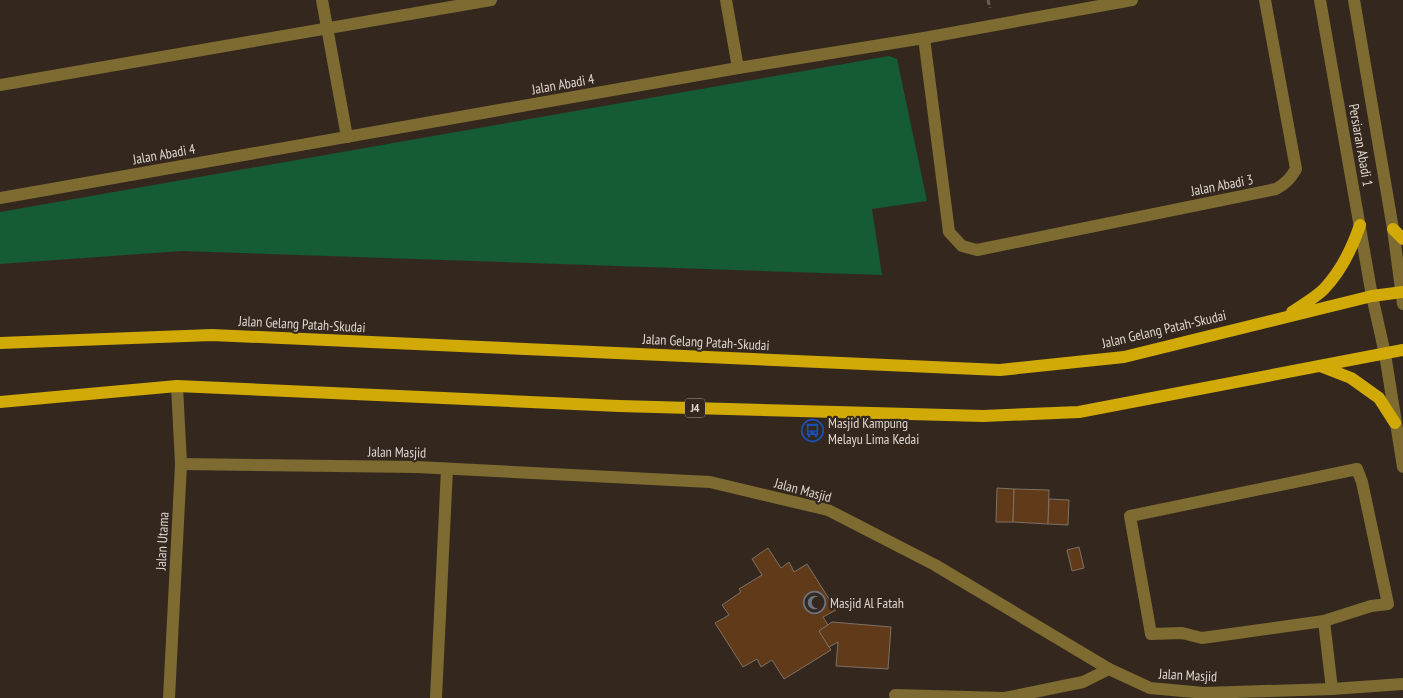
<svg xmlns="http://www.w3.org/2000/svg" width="1403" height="698" viewBox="0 0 1403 698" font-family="'PT Sans Narrow',sans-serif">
  <rect width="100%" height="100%" fill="#34281e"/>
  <polygon fill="#155b33" points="889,56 897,59 927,201 872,209 882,275 182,251 0,264 0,212"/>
  <g fill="#613a19" stroke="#7e7065">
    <polygon points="997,488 1014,489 1013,522 996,522"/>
    <polygon points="1014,489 1049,490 1048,524 1013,522"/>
    <polygon points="1049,499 1069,500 1068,525 1048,524"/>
    <polygon points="1079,547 1084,568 1072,571 1067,550"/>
    <polygon points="768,548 781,568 789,562 794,572 807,564 836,610 823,617 828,625 819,631 831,650 784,679 772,660 761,667 757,659 743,667 715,623 729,615 722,605 741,592 739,589 762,575 752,559"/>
    <polygon points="832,622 891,627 888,669 836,666 838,642 829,647 819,631"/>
  </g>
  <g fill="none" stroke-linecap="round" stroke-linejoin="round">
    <polyline stroke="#6b6057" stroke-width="3" stroke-dasharray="5 2.5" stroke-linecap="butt" points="988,0 990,8"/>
    <g stroke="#7d6b31" stroke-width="12">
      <polyline points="322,0 347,137"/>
      <polyline points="726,0 738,68"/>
      <polyline points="1320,0 1372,296 1385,354 1403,467"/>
      <polyline points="1354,0 1393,229 1403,304"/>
      <path d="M924,38L949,232L962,246L977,250L1276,189C1286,184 1291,178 1296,169L1265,0"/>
      <polyline points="0,85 491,0"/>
      <polyline points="0,198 738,68 924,38 1132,0"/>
      <polyline points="181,464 417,467 710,482 828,510 935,565 1109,669 1150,688 1204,693 1332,689 1403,684"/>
      <polygon points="1357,469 1362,482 1388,604 1371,606 1324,621 1202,638 1182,633 1151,634 1130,516"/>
      <polyline points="1324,621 1332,689"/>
      <polyline points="895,695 1004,698"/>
      <polyline points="169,698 181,464 177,386"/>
      <polyline points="436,698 447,469"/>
      <polyline points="1005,698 1083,682 1109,669"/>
    </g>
    <g stroke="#d1aa08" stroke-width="12">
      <polyline points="1393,229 1403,239"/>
      <path d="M1292,312C1302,305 1315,298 1324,289C1341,271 1352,249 1360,225"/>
      <polyline points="0,343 212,335 1000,370 1124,357 1372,296 1403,292"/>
      <polyline points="1320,366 1351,378 1379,398 1395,423"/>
      <polyline points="0,402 177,386 619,406 983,416 1079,412 1403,350"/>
    </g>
  </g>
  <defs>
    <symbol id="bus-ring" viewBox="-11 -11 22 22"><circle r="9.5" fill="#34281e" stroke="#1a4fb4" stroke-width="1.5"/><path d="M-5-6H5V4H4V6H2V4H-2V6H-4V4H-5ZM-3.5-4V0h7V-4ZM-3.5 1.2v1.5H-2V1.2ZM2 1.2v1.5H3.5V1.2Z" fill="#1a4fb4"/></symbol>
    <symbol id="mosque-ring" viewBox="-11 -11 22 22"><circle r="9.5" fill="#34281e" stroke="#6b7280" stroke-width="1.5"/><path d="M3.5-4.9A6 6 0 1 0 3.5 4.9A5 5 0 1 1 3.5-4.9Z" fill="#6b7280"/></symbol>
  </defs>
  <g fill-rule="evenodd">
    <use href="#bus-ring" x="800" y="418" width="25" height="25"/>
    <use href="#mosque-ring" x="802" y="590" width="25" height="25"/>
  </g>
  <g text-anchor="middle" stroke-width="4.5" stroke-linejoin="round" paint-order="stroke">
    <rect fill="#34281e" stroke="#aca29b" stroke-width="1" x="685" y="398.5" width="20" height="19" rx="4"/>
    <g font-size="12" font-weight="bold" fill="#dfd7d1">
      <text x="695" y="412">J4</text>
    </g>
    <g font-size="14" fill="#dfd7d1" stroke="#34281e">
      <text transform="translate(563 84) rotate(-10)" y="5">Jalan Abadi 4</text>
      <text transform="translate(1361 145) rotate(80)" y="5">Persiaran Abadi 1</text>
      <text transform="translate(164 154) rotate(-10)" y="5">Jalan Abadi 4</text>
      <text transform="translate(1222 185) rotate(-11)" y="5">Jalan Abadi 3</text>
      <text transform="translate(302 324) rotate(3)" y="5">Jalan Gelang Patah-Skudai</text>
      <text transform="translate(1164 329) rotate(-13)" y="5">Jalan Gelang Patah-Skudai</text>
      <text transform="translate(706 342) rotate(3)" y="5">Jalan Gelang Patah-Skudai</text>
      <text transform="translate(397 452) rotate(1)" y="5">Jalan Masjid</text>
      <text transform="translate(803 490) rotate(15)" y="5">Jalan Masjid</text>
      <text transform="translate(162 541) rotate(-87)" y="5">Jalan Utama</text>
      <text transform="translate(1188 675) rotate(3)" y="5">Jalan Masjid</text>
    </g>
    <g font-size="14" fill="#dfd7d1" stroke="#34281e" text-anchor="start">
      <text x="828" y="428">Masjid Kampung<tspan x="828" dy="16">Melayu Lima Kedai</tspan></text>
      <text x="830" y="608">Masjid Al Fatah</text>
    </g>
  </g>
</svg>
